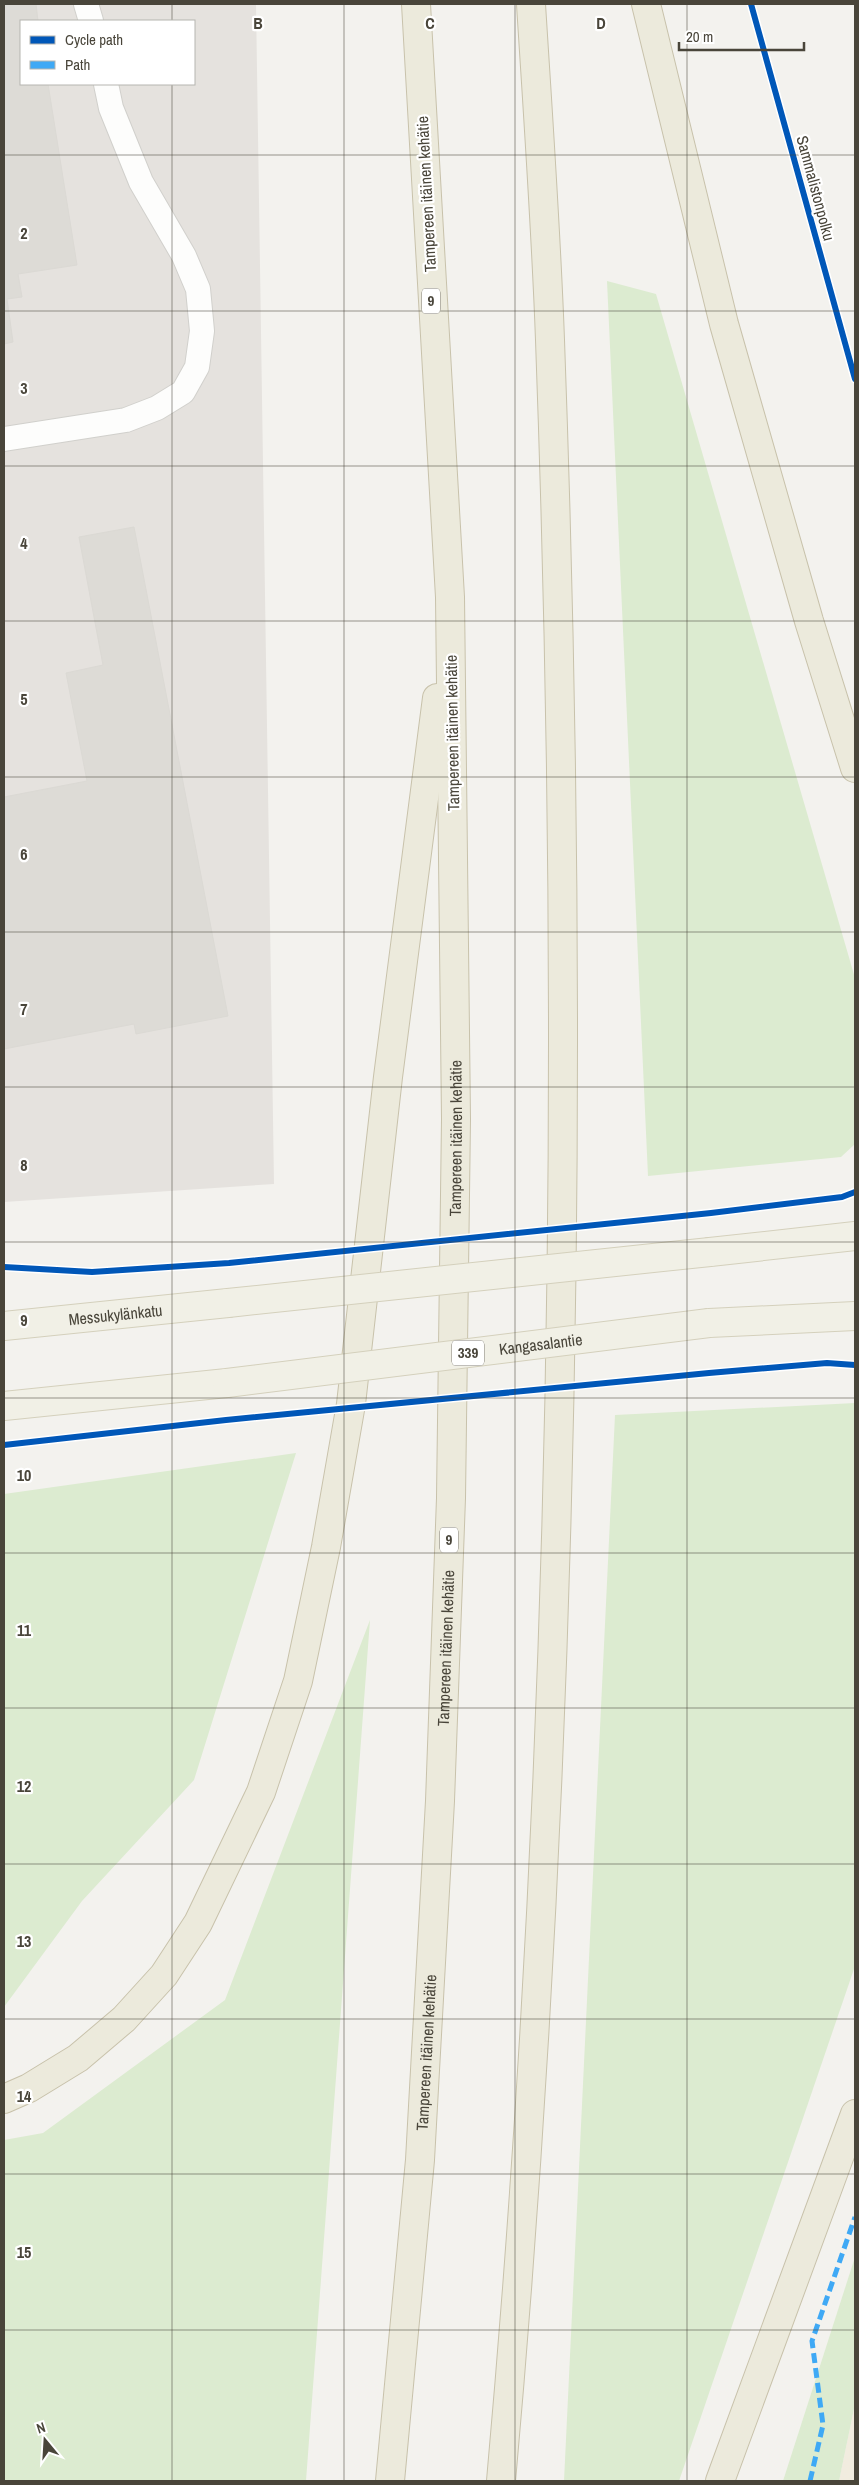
<svg xmlns="http://www.w3.org/2000/svg" width="859" height="2485" viewBox="0 0 859 2485" font-family="'Archivo Narrow',sans-serif">
  <rect width="100%" height="100%" fill="#f3f2ee"/>
  <polygon fill="#f1ecdf" points="855,2404 855,2481 839,2481"/>
  <path fill="#e5e2de" fill-rule="evenodd" d="M4,4H256L274,1184L4,1202ZM21,21H194V84H21Z"/>
  <g fill="#dcebd0">
    <polygon points="607,281 656,294 855,978 855,1144 841,1157 648,1176"/>
    <polygon points="855,1403 855,1966 679,2481 564,2481 615,1415"/>
    <polygon points="296,1453 194,1780 82,1901 4,2007 4,1494"/>
    <polygon points="370,1620 306,2481 4,2481 4,2140 43,2133 225,2000"/>
    <polygon points="855,2257 855,2404 839,2481 783,2481"/>
  </g>
  <g fill="#dddbd6" stroke="#dbd9d4">
    <polygon points="4,4 36,4 38,21 21,21 21,84 48,84 77,265 18,274 22,297 7,299 13,342 4,344"/>
    <polygon points="134,527 228,1016 136,1034 134,1024 4,1049 4,797 87,781 66,673 103,665 79,537"/>
  </g>
  <g fill="none" stroke-linecap="round" stroke-linejoin="round">
    <defs>
      <g id="service">
        <polyline points="86,4 91,21"/>
        <polyline points="4,439 126,420 157,408 183,392 197,367 202,331 198,289 184,256 141,182 111,108 106,84"/>
      </g>
      <g id="primary">
        <polyline points="710,1252 855,1236"/>
        <polyline points="709,1323 855,1316"/>
        <path id="s1" d="M4,1326L228,1303"/>
        <polyline points="4,1406 227,1383"/>
      </g>
      <g id="motorway">
        <polyline points="646,4 724,324 809,621 855,768"/>
        <polyline points="4,2099 29,2088 78,2058 124,2019 164,1975 198,1923 261,1792 298,1681 326,1547 351,1404 388,1077 437,698"/>
        <path id="s2" d="M390,2481L420,2160L440,1801L451,1498L456,1119L450,597L416,4"/>
        <path d="M501,2481C565,1770 576,1054 550,340C546,228 538,116 531,4"/>
        <polyline points="720,2481 855,2114"/>
      </g>
    </defs>
    <use href="#service" stroke="#d1d0cc" stroke-width="26"/>
    <use href="#primary" stroke="#d4d0bc" stroke-width="30"/>
    <use href="#motorway" stroke="#c8c2ab" stroke-width="30"/>
    <use href="#service" stroke="#fdfdfc" stroke-width="24"/>
    <use href="#primary" stroke="#f1f0e6" stroke-width="28"/>
    <use href="#motorway" stroke="#eceadc" stroke-width="28"/>
    <defs>
      <g id="primary-bridge">
        <polyline points="228,1303 710,1252"/>
        <path id="s3" d="M227,1383L709,1323"/>
      </g>
    </defs>
    <use href="#primary-bridge" stroke="#d4d0bc" stroke-width="30" stroke-linecap="butt"/>
    <use href="#primary-bridge" stroke="#f1f0e6" stroke-width="28"/>
    <polyline stroke="#3fa9f5" stroke-width="5" stroke-dasharray="10 5" stroke-linecap="butt" points="810,2481 823,2425 812,2341 855,2217"/>
    <defs>
      <g id="cycleway">
        <polyline points="751,4 855,379"/>
        <polyline points="4,1267 92,1272 229,1263 711,1213 842,1197 855,1192"/>
        <polyline points="4,1445 226,1420 709,1373 827,1363 855,1365"/>
      </g>
    </defs>
    <use href="#cycleway" stroke="#fff" stroke-width="9"/>
    <use href="#cycleway" stroke="#0057b8" stroke-width="6"/>
  </g>
  <path fill="none" stroke="#49453a" stroke-width="1" stroke-opacity="0.55" d="M172,4V21M344,4V2481M515,4V2481M687,4V2481M172,84V2481M4,155H855M4,311H855M4,466H855M4,621H855M4,777H855M4,932H855M4,1087H855M4,1242H855M4,1398H855M4,1553H855M4,1708H855M4,1864H855M4,2019H855M4,2174H855M4,2330H855"/>
  <g text-anchor="middle" stroke-width="4.5" stroke-linejoin="round" paint-order="stroke">
    <g fill="#fff" stroke="#807d75" stroke-width="1">
      <rect x="422" y="288.5" width="18" height="25" rx="4"/>
      <rect x="452" y="1340.5" width="32" height="25" rx="4"/>
      <rect x="440" y="1527.5" width="18" height="25" rx="4"/>
    </g>
    <g font-size="15" font-weight="bold" fill="#49453a">
      <text x="431" y="306">9</text>
      <text x="468" y="1358">339</text>
      <text x="449" y="1545">9</text>
    </g>
    <g font-size="16" fill="#49453a" stroke="#fff">
      <text transform="translate(816 188) rotate(75)" y="6">Sammalistonpolku</text>
      <text transform="translate(426 194) rotate(-93)" y="6">Tampereen itäinen kehätie</text>
      <text transform="translate(452 733) rotate(-91)" y="6">Tampereen itäinen kehätie</text>
      <text dy="6" stroke="none"><textPath href="#s2" startOffset="1345">Tampereen itäinen kehätie</textPath></text>
      <text dy="6" stroke="none"><textPath href="#s1" startOffset="112">Messukylänkatu</textPath></text>
      <text dy="6" stroke="none"><textPath href="#s3" startOffset="316">Kangasalantie</textPath></text>
      <text dy="6" stroke="none"><textPath href="#s2" startOffset="835">Tampereen itäinen kehätie</textPath></text>
      <text dy="6" stroke="none"><textPath href="#s2" startOffset="430">Tampereen itäinen kehätie</textPath></text>
    </g>
  </g>
  <g font-size="16" text-anchor="middle" font-weight="bold" fill="#49453a" stroke="#fff" stroke-width="4.5" stroke-linejoin="round" paint-order="stroke">
    <text x="258" y="29">B</text>
    <text x="430" y="29">C</text>
    <text x="601" y="29">D</text>
    <text x="24" y="239">2</text>
    <text x="24" y="394">3</text>
    <text x="24" y="549">4</text>
    <text x="24" y="705">5</text>
    <text x="24" y="860">6</text>
    <text x="24" y="1015">7</text>
    <text x="24" y="1171">8</text>
    <text x="24" y="1326">9</text>
    <text x="24" y="1481">10</text>
    <text x="24" y="1636">11</text>
    <text x="24" y="1792">12</text>
    <text x="24" y="1947">13</text>
    <text x="24" y="2102">14</text>
    <text x="24" y="2258">15</text>
  </g>
  <rect width="859" height="2485" fill="none" stroke="#49453a" stroke-width="10"/>
  <rect x="20" y="20" width="175" height="65" fill="#ffffff" stroke="#b6b5b0"/>
  <rect x="30" y="36" width="25" height="8" fill="#0057b8" stroke="#b6b5b0"/>
  <text x="65" y="45" font-size="15" fill="#49453a">Cycle path</text>
  <rect x="30" y="61" width="25" height="8" fill="#3fa9f5" stroke="#b6b5b0"/>
  <text x="65" y="70" font-size="15" fill="#49453a">Path</text>
  <g transform="translate(45 2440) rotate(342)" stroke="#ffffff" stroke-width="4" paint-order="stroke">
  <path d="M0-4L9 19L0 12L-9 19Z" fill="#49453a"/>
  <text y="-8" font-size="14" font-weight="bold" text-anchor="middle" fill="#49453a">N</text>
  </g>
  <path d="M679 42v8h125v-8" fill="none" stroke="#49453a" stroke-width="2.5"/>
  <text x="686" y="42" font-size="15" fill="#49453a" stroke="#ffffff" stroke-width="4" paint-order="stroke">20 m</text>
</svg>
